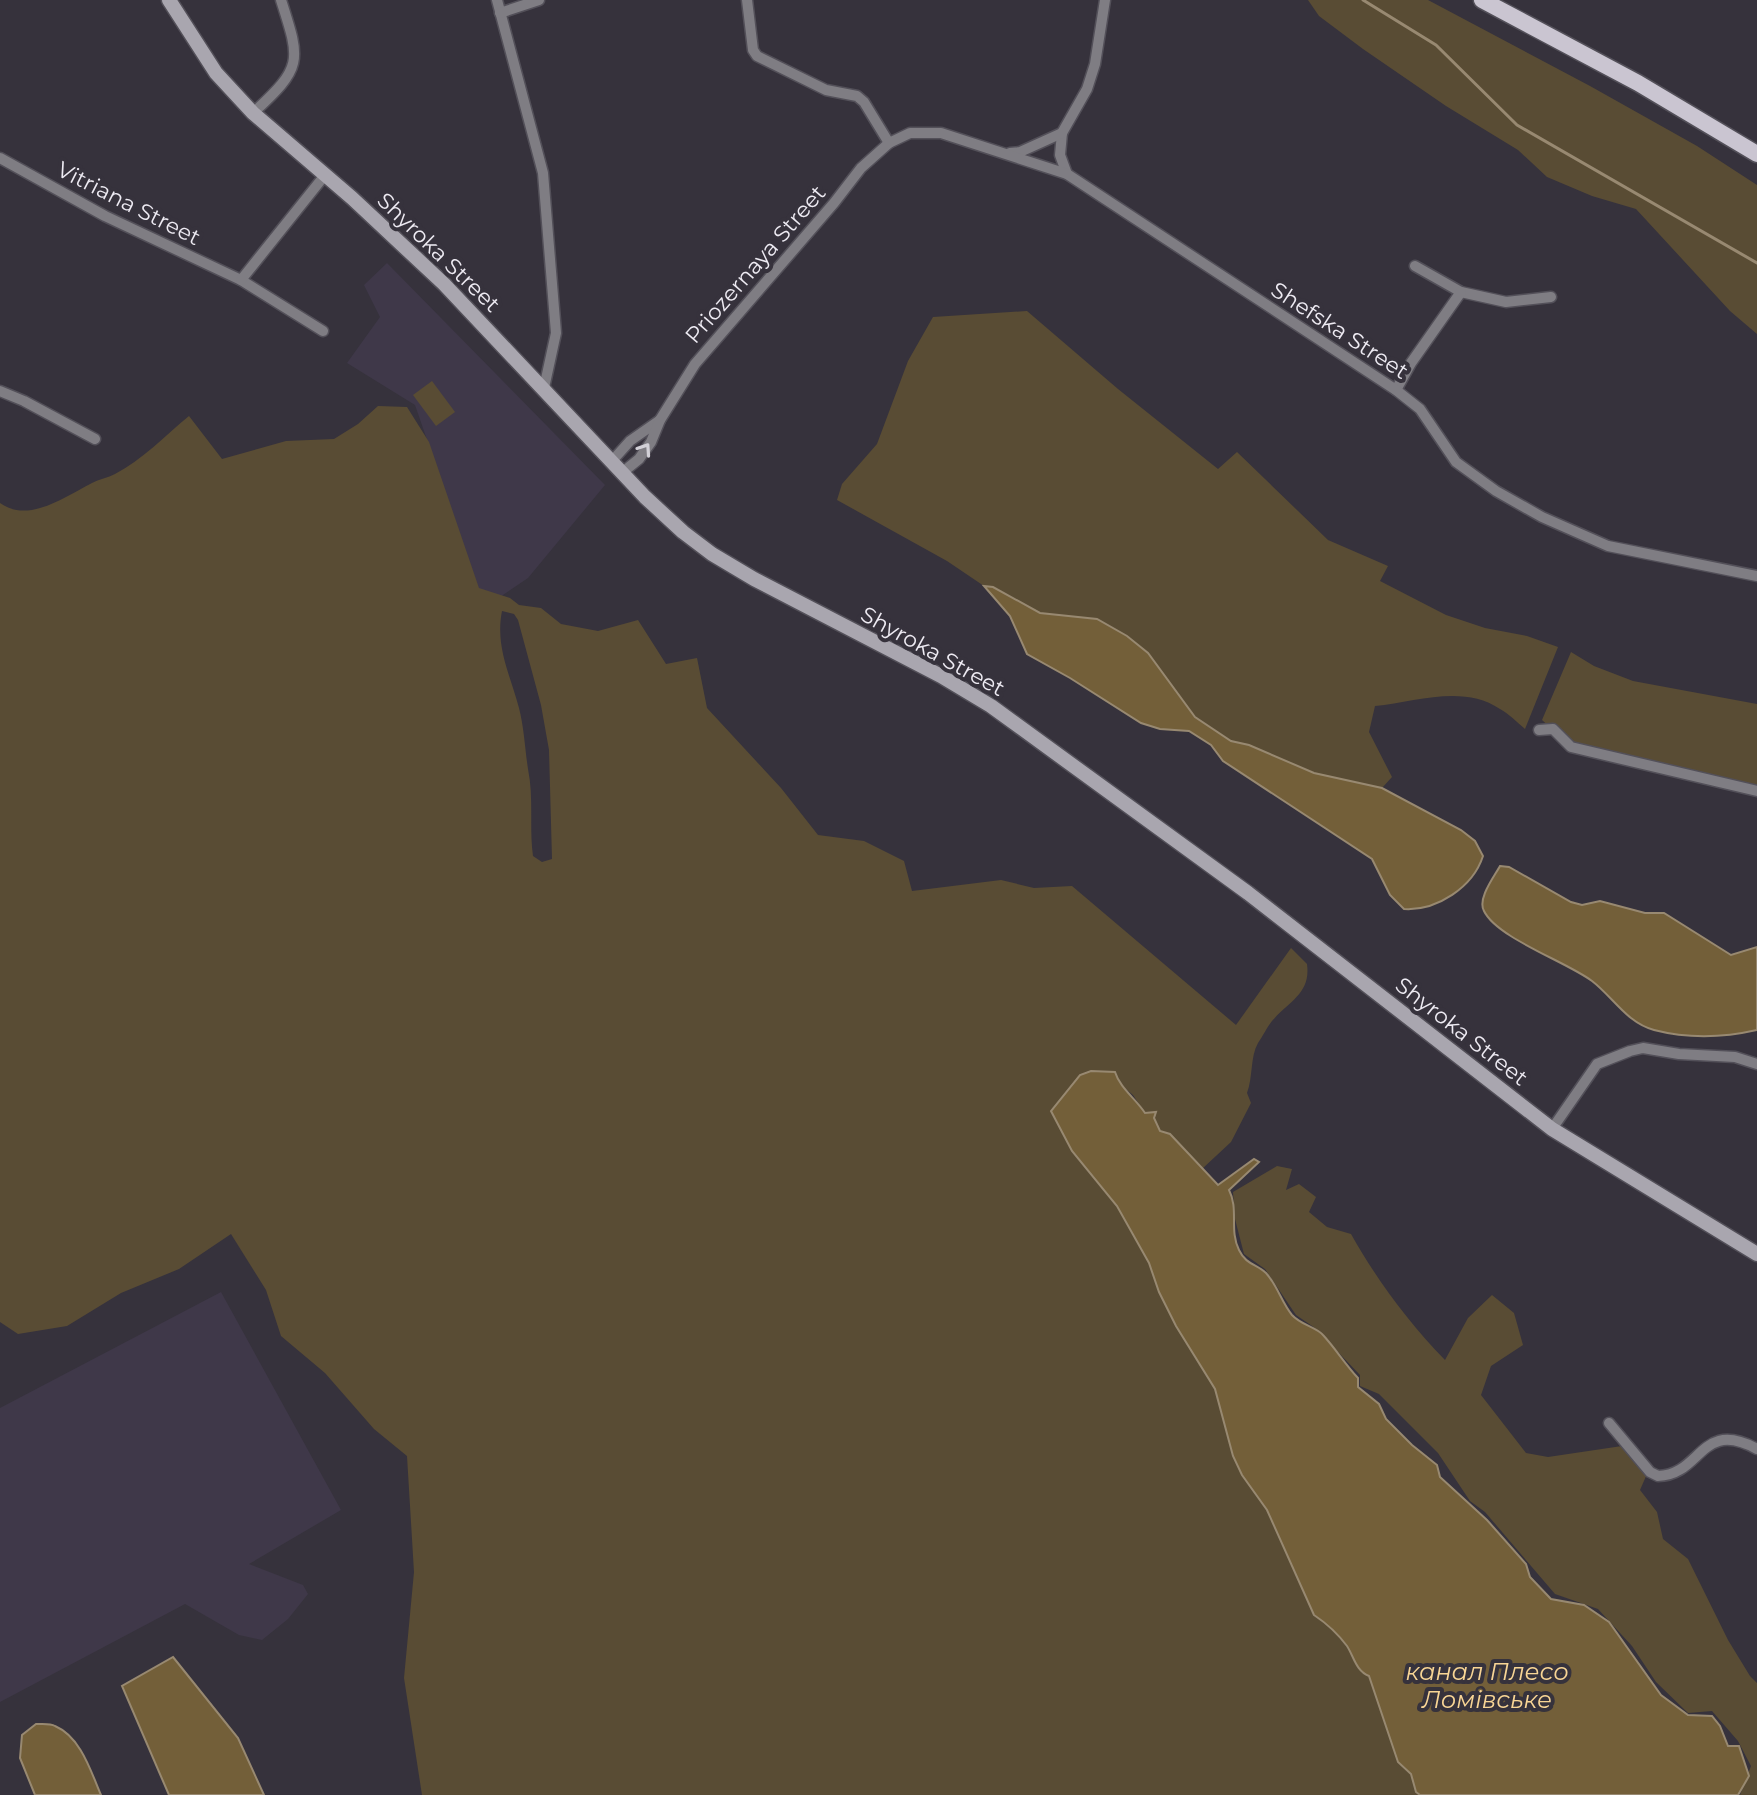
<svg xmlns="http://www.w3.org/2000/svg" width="1757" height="1795" viewBox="0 0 1757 1795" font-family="Montserrat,sans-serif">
  <rect width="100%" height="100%" fill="#36323c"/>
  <g fill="#3f3849">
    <polygon points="387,263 605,485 528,578 485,607 415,405 347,363 380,317 364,285"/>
    <polygon points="221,1292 341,1510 249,1564 303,1585 308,1594 288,1619 262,1640 239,1635 185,1604 0,1702 0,1408"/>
  </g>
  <g fill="#594c34" fill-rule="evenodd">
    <polygon points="1308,0 1428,0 1590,86 1697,146 1757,185 1757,334 1730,311 1636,209 1592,196 1547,177 1518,150 1446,106 1363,49 1319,16"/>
    <path d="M1027,311L1118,389L1218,469L1237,452L1328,540L1388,566L1380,581L1446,615L1485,628L1527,636L1558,647L1525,729C1517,722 1509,714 1500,709C1463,684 1416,702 1375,706L1369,732L1392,777L1382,788L1314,773L1249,745L1232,741L1195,717L1148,653L1127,636L1097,619L1040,613L994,587L984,586L947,561L837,500L842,484L877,444L908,361L933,317Z"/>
    <polygon points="432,381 455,412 436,426 413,395"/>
    <path d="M378,406L407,407L429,442L479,588L510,598L519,605L541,608L561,624L598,631L638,620L666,664L697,658L707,708L781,788L818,835L864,841L904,861L912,891L1001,880L1034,888L1072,886L1236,1025L1291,948L1307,964C1311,994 1289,1001 1272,1021C1267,1027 1263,1036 1258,1043C1250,1057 1253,1078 1247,1093L1251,1103L1231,1142L1202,1169L1170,1134L1160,1131L1154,1118L1145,1113L1133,1095L1119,1083L1080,1075L1052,1111L1072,1151L1117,1206L1149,1263L1159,1292L1215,1389L1233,1456L1242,1475L1267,1510L1314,1615C1326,1623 1338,1634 1347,1646C1354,1657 1356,1671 1369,1676L1398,1762L1411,1774L1416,1792L1420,1795H422L404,1678L414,1572L407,1456L374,1429L325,1373L281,1336L266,1290L231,1234L179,1269L121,1293L67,1326L18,1334L0,1322V503C29,524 66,496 92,483C99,479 108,478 115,474C142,460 166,435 189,416L222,459L286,441L334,439L358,424ZM502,611L514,614L518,620L541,705L549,750L552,859L542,862L533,856C529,827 534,798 528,769C525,749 524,727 519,708C510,674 495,647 502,611Z"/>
    <polygon points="1571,652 1594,666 1633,681 1757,704 1757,789 1570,745 1542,720"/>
    <path d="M1277,1166L1292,1169L1286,1190L1299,1184L1316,1197L1309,1212L1327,1227L1351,1234C1377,1280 1408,1322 1445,1360L1468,1318L1492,1295L1514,1313L1523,1345L1491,1366L1481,1395L1526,1453L1548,1457L1622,1446L1647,1474L1640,1490L1657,1512L1663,1539L1688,1559L1728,1640L1750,1676L1757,1683V1795H1740L1751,1766L1738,1741L1712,1711L1688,1713L1656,1682L1632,1646L1598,1609L1555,1594L1485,1512L1470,1501L1438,1453L1379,1394L1360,1386V1375L1315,1328L1296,1315L1265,1269L1244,1254L1235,1219L1233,1192Z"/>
  </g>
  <g fill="#735f39" stroke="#988971" stroke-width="2">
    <path d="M984,586L993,587L1040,613L1097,619L1127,636L1148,653L1195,717L1231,741L1249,745L1314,773L1382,788L1461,830L1475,841L1483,856C1473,887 1437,911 1404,909L1390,895L1372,859L1223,761L1211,745L1189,731L1160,729L1141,723L1070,678L1027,654L1010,616Z"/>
    <path d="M1500,866L1509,867L1571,902L1582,905L1600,901L1645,913H1664L1731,955L1757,947V1030C1722,1038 1689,1039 1654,1030C1627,1023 1613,997 1592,981C1567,962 1497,938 1484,911C1477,899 1494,877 1500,866Z"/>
    <path d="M1091,1071L1115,1072C1120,1088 1135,1098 1145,1113L1156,1112L1154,1118L1160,1131L1170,1134L1218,1185L1254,1159L1259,1162L1229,1190C1239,1209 1229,1230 1239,1250C1246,1265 1257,1264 1266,1273C1277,1285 1282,1303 1292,1315C1301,1325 1316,1327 1323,1335C1335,1348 1345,1364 1358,1378V1387L1379,1404L1386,1419L1412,1445L1437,1465L1440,1477L1487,1520L1526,1564L1530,1577L1551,1599L1584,1605L1609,1622L1661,1695L1688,1715L1712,1716L1720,1726L1728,1746H1739L1749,1776L1738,1795H1420L1416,1792L1411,1774L1398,1762L1369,1676C1356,1671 1354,1657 1347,1646C1338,1634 1326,1623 1314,1615L1267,1510L1242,1475L1233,1456L1215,1389L1176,1326L1159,1292L1149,1263L1117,1206L1072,1151L1051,1111L1080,1075Z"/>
    <polygon points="173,1657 238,1738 264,1795 169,1795 122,1686"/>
    <path d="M36,1724C42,1724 50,1723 55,1726C81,1737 91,1772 101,1795H35L20,1758L22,1735Z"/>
  </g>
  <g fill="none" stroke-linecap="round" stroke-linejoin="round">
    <polyline stroke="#988971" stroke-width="3" points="1363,0 1436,45 1517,125 1757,263"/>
    <defs>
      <g id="street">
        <polyline points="497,0 543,173 556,333 544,388"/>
        <polyline points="747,0 753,50 757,56 826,90 857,96 864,102 889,143"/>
        <polyline points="500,13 539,0"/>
        <path d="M253,113C303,67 301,62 281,0"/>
        <polyline points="1062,133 1060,155 1067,174"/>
        <polyline points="1010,153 1020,152 1062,133 1087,89 1095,64 1105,0"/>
        <polyline points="0,158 105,216 241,280 323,331"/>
        <polyline points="1415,266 1461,292 1506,302 1551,297"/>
        <polyline points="241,280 325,175"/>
        <polyline points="1396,390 1411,363 1461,292"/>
        <polyline points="0,391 24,401 95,439"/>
        <polyline points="612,461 630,441 660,420"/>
        <polyline points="623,472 639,459 651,442 660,420 695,364 834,203 861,168 889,143 910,133 941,133 1067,174 1396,390 1420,409 1456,462 1496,491 1542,517 1608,546 1757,576"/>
        <polyline points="1539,730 1553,729 1571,747 1757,791"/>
        <polyline points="1552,1129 1597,1064 1630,1051 1643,1048 1679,1054 1735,1057 1757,1064"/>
        <path d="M1609,1423L1650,1472L1658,1476C1702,1475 1700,1418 1757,1449"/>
      </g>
      <polyline id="secondary" points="169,0 216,73 253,113 352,198 444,284 645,497 683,532 712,554 754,579 941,676 991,706 1248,893 1552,1129 1757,1254"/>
      <polyline id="primary" points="1482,0 1638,83 1757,154"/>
    </defs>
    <use href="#street" stroke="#535059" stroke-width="13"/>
    <use href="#secondary" stroke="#535059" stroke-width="17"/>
    <use href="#primary" stroke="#535059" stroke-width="19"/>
    <use href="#street" stroke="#7f7d83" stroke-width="10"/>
    <use href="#secondary" stroke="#a9a6af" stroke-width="14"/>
    <use href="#primary" stroke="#cac5d1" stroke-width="16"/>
  </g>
  <defs><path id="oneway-chevron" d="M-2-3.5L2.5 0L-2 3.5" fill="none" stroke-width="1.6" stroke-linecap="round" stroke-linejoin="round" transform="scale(2)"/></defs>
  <use stroke="#d2d0d7" href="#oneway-chevron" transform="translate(645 449) rotate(-56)"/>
  <g text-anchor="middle" stroke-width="8" stroke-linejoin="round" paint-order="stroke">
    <g font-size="22" fill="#eeebf3" stroke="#36323c">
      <text transform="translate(129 203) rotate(27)" y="8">Vitriana Street</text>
      <text transform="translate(439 252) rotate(44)" y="8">Shyroka Street</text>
      <text transform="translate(755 264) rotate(-49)" y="8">Priozernaya Street</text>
      <text transform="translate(1340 330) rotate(33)" y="8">Shefska Street</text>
      <text transform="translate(933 651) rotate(29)" y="8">Shyroka Street</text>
      <text transform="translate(1462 1031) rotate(38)" y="8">Shyroka Street</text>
    </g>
    <g font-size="24" font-style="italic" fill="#f8d595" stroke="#36323c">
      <text x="1487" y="1680">канал Плесо<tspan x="1487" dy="28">Ломівське</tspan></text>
    </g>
  </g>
</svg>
